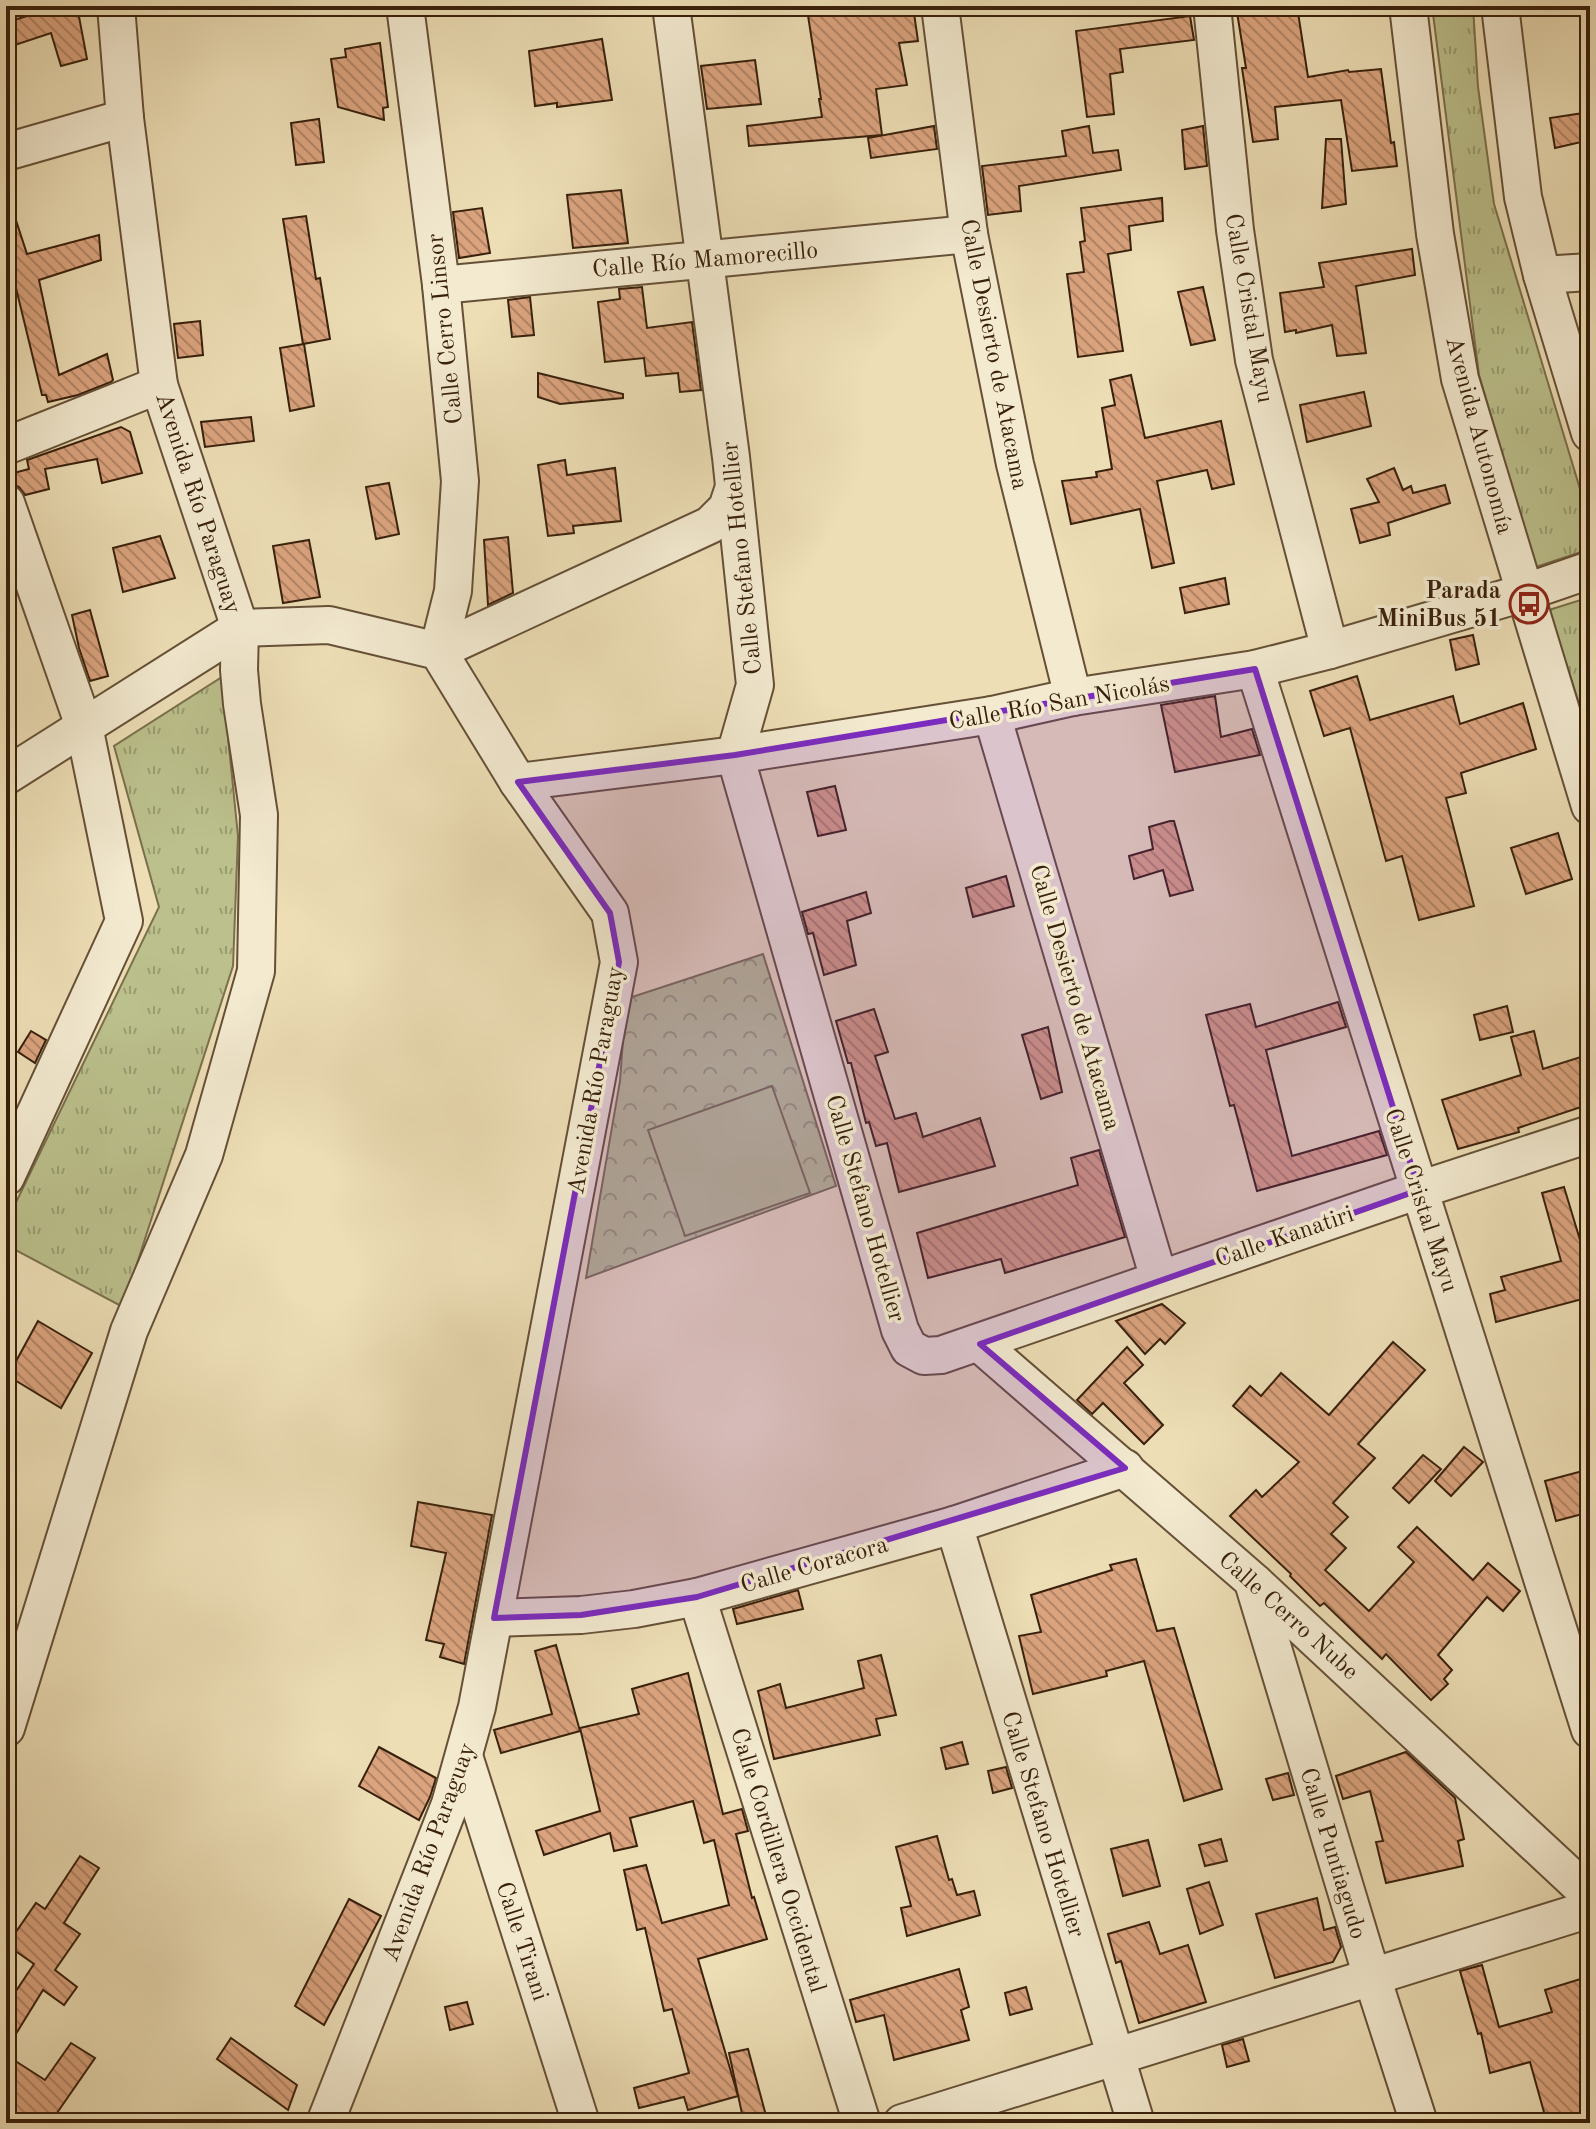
<svg xmlns="http://www.w3.org/2000/svg" width="1596" height="2129" viewBox="0 0 1596 2129" font-family="'Old Standard TT',serif">
  <defs>
    <pattern id="grass-tufts" width="24" height="20" patternUnits="userSpaceOnUse" patternTransform="scale(2)"><rect width="24" height="20" fill="#bbc08c"/><path d="M3 7l-1-3M5 7V3M7 7l1-3M15 17l-1-3M17 17v-4M19 17l1-3" fill="none" stroke="#999c71"/></pattern>
    <pattern id="park-crowns" width="20" height="18" patternUnits="userSpaceOnUse" patternTransform="scale(2)"><rect width="20" height="18" fill="#bbc08c"/><path d="M2 6a3 3 0 1 1 6 0M12 15a3 3 0 1 1 6 0" fill="none" stroke="#999c71"/></pattern>
    <pattern id="building-back-hatch" width="6" height="6" patternUnits="userSpaceOnUse" patternTransform="scale(2)"><rect width="6" height="6" fill="#dba47f"/><path d="M-1 5l2 2M0 0l6 6M5-1l2 2" fill="none" stroke="#b38566"/></pattern>
  </defs>
  <rect width="100%" height="100%" fill="#eddeb6"/>
  <filter id="stains"><feTurbulence type="fractalNoise" baseFrequency=".0025" numOctaves="4"/><feColorMatrix values="0 0 0 0 .2 0 0 0 0 .09 0 0 0 0 .02 0 0 0 .5 -.17"/></filter>
  <radialGradient id="worn" r=".72"><stop offset=".6" stop-color="#630" stop-opacity="0"/><stop offset="1" stop-color="#630" stop-opacity=".3"/></radialGradient>
  <g fill="url(#grass-tufts)" stroke="#7a704c" stroke-width="2">
    <polygon points="1432,6 1473,6 1478,87 1494,204 1590,522 1590,549 1536,567 1479,375"/>
    <polygon points="1590,597 1590,738 1549,610"/>
    <polygon points="222,677 238,836 233,966 123,1307 6,1245 6,1223 159,907 114,746"/>
  </g>
  <polygon fill="url(#park-crowns)" stroke="#7a704c" stroke-width="2" points="763,954 836,1186 586,1278 620,1081 626,999"/>
  <polygon fill="#bbc08c" stroke="#7a704c" stroke-width="2" points="772,1086 810,1193 685,1236 648,1130"/>
  <g fill="url(#building-back-hatch)" stroke="#38200b" stroke-width="2">
    <polygon points="59,6 77,6 87,59 61,66 51,33 15,45 11,21"/>
    <polygon points="824,6 913,6 918,41 899,43 907,85 876,89 882,135 749,146 747,126 822,117 819,99 821,99 807,9"/>
    <polygon points="1236,6 1297,6 1308,77 1348,70 1349,72 1381,69 1391,143 1394,142 1397,166 1352,171 1341,100 1275,107 1278,139 1253,142 1242,68 1246,68"/>
    <polygon points="1190,16 1194,40 1120,49 1123,72 1110,74 1114,114 1087,117 1076,31"/>
    <polygon points="602,39 612,100 557,107 557,103 535,106 529,51"/>
    <polygon points="380,43 388,107 383,108 384,120 338,107 331,59 346,57 345,49"/>
    <polygon points="755,60 761,104 707,109 701,66"/>
    <polygon points="1590,112 1590,140 1555,148 1550,118"/>
    <polygon points="319,119 324,162 296,165 291,123"/>
    <polygon points="934,126 937,149 871,158 868,138"/>
    <polygon points="1089,126 1093,153 1118,150 1121,170 1019,186 1021,211 988,215 982,166 1066,156 1062,131"/>
    <polygon points="1203,126 1207,166 1185,169 1182,130"/>
    <polygon points="1326,139 1341,139 1346,204 1322,208"/>
    <polygon points="621,190 628,243 573,248 567,195"/>
    <polygon points="1162,198 1163,221 1129,226 1131,250 1108,254 1123,351 1078,357 1067,274 1084,272 1080,242 1085,241 1081,208"/>
    <polygon points="11,205 27,254 99,235 101,260 39,280 59,375 107,354 113,380 111,382 78,395 48,402 46,395 42,395 16,288 14,289 6,265 6,206"/>
    <polygon points="482,208 490,253 459,258 453,212"/>
    <polygon points="306,216 316,279 320,278 330,339 303,344 283,219"/>
    <polygon points="1412,249 1415,275 1356,286 1366,353 1337,356 1332,325 1296,333 1296,330 1285,332 1280,293 1324,287 1319,263"/>
    <polygon points="642,287 647,328 692,322 701,390 680,392 678,373 646,376 644,358 605,362 598,302 620,299 619,289"/>
    <polygon points="1203,287 1215,340 1191,345 1178,292"/>
    <polygon points="530,297 534,335 512,337 508,300"/>
    <polygon points="200,321 203,355 178,358 174,324"/>
    <polygon points="304,344 314,406 290,411 280,348"/>
    <polygon points="538,373 623,394 623,398 560,404 538,397"/>
    <polygon points="1131,375 1145,438 1221,421 1234,484 1212,489 1207,470 1157,481 1174,563 1152,568 1140,509 1071,524 1062,481 1097,477 1096,472 1112,469 1102,408 1115,405 1110,380"/>
    <polygon points="1364,392 1371,426 1307,442 1300,405"/>
    <polygon points="251,417 254,441 205,447 201,422"/>
    <polygon points="121,427 130,432 142,473 102,483 97,459 45,469 49,489 25,495 19,487 6,483 6,475 29,469 27,460"/>
    <polygon points="565,460 567,475 615,468 621,521 573,526 574,533 548,536 538,465"/>
    <polygon points="1394,468 1403,490 1411,486 1413,493 1445,485 1450,503 1388,523 1390,535 1360,543 1351,509 1379,502 1367,479"/>
    <polygon points="389,483 399,534 376,539 366,487"/>
    <polygon points="160,536 175,578 123,592 113,548"/>
    <polygon points="508,537 513,593 488,605 484,540"/>
    <polygon points="309,540 320,597 283,603 273,546"/>
    <polygon points="1225,578 1229,604 1185,613 1180,588"/>
    <polygon points="90,610 108,676 90,681 79,648 72,615"/>
    <polygon points="1473,635 1479,664 1456,670 1450,640"/>
    <polygon points="1357,676 1370,720 1453,696 1460,724 1523,703 1536,749 1461,773 1466,793 1446,798 1474,906 1419,920 1402,856 1386,861 1350,728 1324,736 1310,691"/>
    <polygon points="1215,696 1221,737 1252,729 1260,755 1175,772 1161,705"/>
    <polygon points="835,786 846,830 818,836 807,792"/>
    <polygon points="1170,821 1174,821 1193,890 1170,896 1163,870 1134,879 1129,856 1153,849 1149,827"/>
    <polygon points="1558,833 1572,879 1526,894 1511,848"/>
    <polygon points="1006,876 1014,906 973,917 966,888"/>
    <polygon points="866,892 871,913 847,921 856,965 824,975 813,933 808,934 802,912"/>
    <polygon points="1338,1002 1346,1027 1266,1050 1292,1156 1379,1131 1387,1155 1257,1191 1234,1105 1230,1106 1206,1015 1250,1004 1256,1027"/>
    <polygon points="1507,1006 1513,1032 1480,1040 1474,1015"/>
    <polygon points="874,1009 888,1052 875,1056 895,1119 916,1113 923,1137 980,1118 995,1166 899,1192 887,1143 876,1146 869,1122 866,1123 851,1063 848,1063 836,1021"/>
    <polygon points="1048,1027 1062,1092 1041,1099 1022,1035"/>
    <polygon points="31,1031 46,1040 35,1063 18,1052"/>
    <polygon points="1534,1031 1543,1069 1590,1054 1590,1104 1518,1128 1519,1132 1458,1149 1442,1100 1521,1075 1511,1037"/>
    <polygon points="1099,1150 1125,1237 1005,1273 1001,1259 928,1278 917,1233 1078,1185 1071,1158"/>
    <polygon points="1564,1187 1590,1273 1590,1297 1496,1322 1490,1294 1505,1290 1501,1277 1561,1261 1542,1193"/>
    <polygon points="1162,1304 1185,1323 1165,1344 1160,1339 1145,1354 1116,1321"/>
    <polygon points="38,1321 92,1353 61,1408 8,1376"/>
    <polygon points="1393,1342 1425,1370 1358,1444 1375,1458 1333,1503 1348,1517 1331,1534 1346,1548 1325,1570 1369,1611 1414,1562 1398,1547 1417,1527 1473,1580 1488,1563 1520,1591 1503,1611 1487,1597 1438,1655 1452,1670 1444,1679 1448,1684 1431,1700 1386,1654 1382,1659 1324,1603 1320,1606 1290,1576 1291,1574 1230,1516 1256,1490 1262,1497 1299,1462 1233,1406 1250,1386 1261,1396 1281,1373 1329,1415"/>
    <polygon points="1127,1347 1143,1365 1124,1383 1163,1425 1144,1444 1103,1403 1092,1414 1077,1400"/>
    <polygon points="1464,1447 1483,1462 1451,1496 1435,1481"/>
    <polygon points="1423,1455 1441,1469 1409,1503 1393,1488"/>
    <polygon points="1590,1469 1590,1512 1556,1521 1545,1481"/>
    <polygon points="418,1502 492,1515 464,1664 440,1657 444,1644 426,1640 446,1553 411,1546"/>
    <polygon points="1136,1559 1157,1631 1174,1628 1222,1789 1184,1801 1144,1661 1106,1671 1107,1676 1033,1694 1019,1636 1041,1632 1031,1595 1112,1570 1110,1565"/>
    <polygon points="798,1590 803,1609 737,1624 733,1609"/>
    <polygon points="556,1645 580,1731 501,1753 494,1730 552,1714 535,1651"/>
    <polygon points="881,1655 896,1715 876,1719 880,1735 774,1759 758,1691 780,1684 786,1708 864,1688 858,1661"/>
    <polygon points="688,1673 723,1814 742,1809 748,1831 736,1834 752,1898 754,1897 767,1939 698,1959 738,2096 688,2110 684,2097 639,2108 634,2088 689,2073 672,2009 664,2011 645,1928 637,1930 624,1870 646,1865 662,1923 729,1905 714,1840 704,1843 693,1801 630,1818 637,1846 614,1851 610,1833 544,1855 536,1831 600,1811 580,1728 639,1714 632,1689"/>
    <polygon points="962,1742 968,1764 946,1769 941,1748"/>
    <polygon points="379,1747 436,1778 430,1797 419,1820 359,1786"/>
    <polygon points="1406,1752 1455,1798 1464,1839 1458,1841 1463,1866 1386,1883 1376,1842 1383,1841 1370,1791 1343,1799 1336,1776"/>
    <polygon points="1006,1767 1012,1788 993,1793 988,1771"/>
    <polygon points="1288,1773 1294,1795 1273,1800 1266,1779"/>
    <polygon points="937,1836 949,1880 952,1879 957,1895 974,1891 980,1915 907,1936 901,1908 911,1906 896,1847"/>
    <polygon points="1221,1839 1227,1861 1205,1866 1199,1845"/>
    <polygon points="1148,1840 1160,1886 1123,1896 1111,1849"/>
    <polygon points="80,1856 99,1868 64,1923 80,1934 55,1970 77,1987 64,2005 43,1990 6,2050 6,2006 34,1964 7,1945 36,1903 45,1909"/>
    <polygon points="1209,1882 1223,1925 1200,1934 1187,1889"/>
    <polygon points="1317,1898 1324,1930 1335,1927 1341,1947 1333,1962 1275,1978 1256,1914"/>
    <polygon points="349,1899 381,1916 324,2025 295,2006"/>
    <polygon points="1149,1922 1160,1954 1188,1945 1206,2002 1139,2023 1121,1961 1116,1963 1108,1934"/>
    <polygon points="1482,1965 1499,2027 1552,2012 1545,1990 1590,1976 1590,2113 1547,2123 1530,2062 1490,2073 1481,2033 1478,2034 1460,1971"/>
    <polygon points="959,1969 969,2007 961,2010 969,2040 894,2060 884,2015 856,2022 850,2000"/>
    <polygon points="1026,1987 1032,2009 1010,2015 1005,1993"/>
    <polygon points="467,2002 473,2024 450,2030 445,2007"/>
    <polygon points="231,2038 297,2085 288,2110 217,2059"/>
    <polygon points="1243,2039 1249,2061 1227,2067 1222,2045"/>
    <polygon points="71,2043 95,2058 50,2123 6,2123 6,2055 45,2080"/>
    <polygon points="748,2049 768,2123 744,2123 729,2053"/>
  </g>
  <g fill="none" stroke-linecap="round" stroke-linejoin="round">
    <defs>
      <g id="minor">
        <polyline points="405,6 441,285 460,481 453,591 438,651"/>
        <polyline points="671,6 731,457 755,685 735,755 900,1330 909,1348 924,1356 941,1355 1419,1190 1590,1134"/>
        <polyline points="940,6 969,234 1015,464 1073,697"/>
        <polyline points="1212,6 1235,230 1254,360 1330,650"/>
        <polyline points="1408,6 1435,234 1460,379 1590,806"/>
        <polyline points="1500,6 1523,197 1542,275 1590,433"/>
        <polyline points="6,152 125,118"/>
        <polyline points="1542,275 1590,272"/>
        <polyline points="441,285 969,234"/>
        <polyline points="6,446 159,385"/>
        <polyline points="6,503 84,726 124,921 6,1177"/>
        <polyline points="240,628 329,625 438,651 518,782 610,913 619,962 477,1707 450,1804 325,2123"/>
        <polyline points="438,651 710,525 727,508 734,487"/>
        <polyline points="1255,669 1590,1730"/>
        <polyline points="992,715 1159,1279"/>
        <polyline points="6,776 240,628"/>
        <polyline points="518,782 735,755 992,715 1073,697 1255,669 1330,650 1523,593 1590,570"/>
        <polyline points="980,1344 1253,1581 1590,1895"/>
        <polyline points="954,1525 1136,2123"/>
        <polyline points="1253,1582 1372,1977 1419,2123"/>
        <polyline points="697,1597 862,2123"/>
        <polyline points="494,1618 581,1615 634,1609 697,1597 954,1525 1125,1468"/>
        <polyline points="6,1728 129,1331 204,1155 256,971 259,815 242,704 239,670 240,628 159,385 125,118 116,6"/>
        <polyline points="465,1759 581,2123"/>
        <polyline points="902,2123 1590,1909"/>
      </g>
    </defs>
    <use href="#minor" stroke="#655036" stroke-width="40"/>
    <use href="#minor" stroke="#f3ead0" stroke-width="36"/>
  </g>
  <path fill="#7b2cbf" fill-opacity="0.2" stroke="#7b2cbf" stroke-width="6" stroke-linejoin="round" d="M1255,669L1419,1190L980,1344L1125,1468L697,1597L581,1615L494,1618L619,962L610,913L518,782L735,755Z"/>
  <defs>
    <symbol id="bus-ring" viewBox="-11 -11 22 22"><circle r="9.5" fill="#f3ead0" stroke="#8f2418" stroke-width="1.5"/><path d="M-5-6H5V4H4V6H2V4H-2V6H-4V4H-5ZM-3.5-4V0h7V-4ZM-3.5 1.2v1.5H-2V1.2ZM2 1.2v1.5H3.5V1.2Z" fill="#8f2418"/></symbol>
  </defs>
  <g fill-rule="evenodd">
    <use href="#bus-ring" x="1507" y="582" width="44" height="44"/>
  </g>
  <g text-anchor="middle" stroke-width="7" stroke-linejoin="round" paint-order="stroke">
    <g font-size="24" fill="#38200b" stroke="#f3ead0">
      <text transform="translate(705 259) rotate(-5)" y="8">Calle Río Mamorecillo</text>
      <text transform="translate(1250 308) rotate(80)" y="8">Calle Cristal Mayu</text>
      <text transform="translate(444 329) rotate(-96)" y="8">Calle Cerro Linsor</text>
      <text transform="translate(995 354) rotate(79)" y="8">Calle Desierto de Atacama</text>
      <text transform="translate(1480 435) rotate(75)" y="8">Avenida Autonomía</text>
      <text transform="translate(199 503) rotate(72)" y="8">Avenida Río Paraguay</text>
      <text transform="translate(741 558) rotate(-96)" y="8">Calle Stefano Hotellier</text>
      <text transform="translate(1059 702) rotate(-10)" y="8">Calle Río San Nicolás</text>
      <text transform="translate(1076 997) rotate(74)" y="8">Calle Desierto de Atacama</text>
      <text transform="translate(595 1080) rotate(-80)" y="8">Avenida Río Paraguay</text>
      <text transform="translate(1422 1200) rotate(72)" y="8">Calle Cristal Mayu</text>
      <text transform="translate(866 1208) rotate(74)" y="8">Calle Stefano Hotellier</text>
      <text transform="translate(1284 1236) rotate(-19)" y="8">Calle Kanatiri</text>
      <text transform="translate(814 1564) rotate(-16)" y="8">Calle Coracora</text>
      <text transform="translate(1289 1615) rotate(42)" y="8">Calle Cerro Nube</text>
      <text transform="translate(1044 1824) rotate(73)" y="8">Calle Stefano Hotellier</text>
      <text transform="translate(428 1852) rotate(-70)" y="8">Avenida Río Paraguay</text>
      <text transform="translate(1334 1853) rotate(73)" y="8">Calle Puntiagudo</text>
      <text transform="translate(779 1860) rotate(73)" y="8">Calle Cordillera Occidental</text>
      <text transform="translate(523 1941) rotate(72)" y="8">Calle Tirani</text>
    </g>
    <g font-size="24" font-weight="bold" fill="#38200b" stroke="#f3ead0" text-anchor="end">
      <text x="1501" y="598">Parada<tspan x="1501" dy="28">MiniBus 51</tspan></text>
    </g>
  </g>
  <rect width="1596" height="2129" fill="none" stroke="#eddeb6" stroke-width="32"/>
  <rect x="8" y="8" width="1580" height="2113" fill="none" stroke="#38200b" stroke-width="4"/>
  <rect x="16" y="16" width="1564" height="2097" fill="none" stroke="#38200b" stroke-width="2"/>
  <rect width="100%" height="100%" filter="url(#stains)"/>
  <rect width="100%" height="100%" fill="url(#worn)"/>
</svg>
